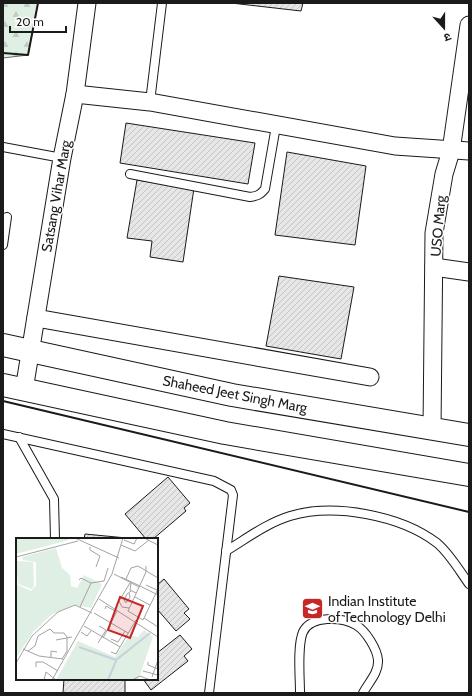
<svg xmlns="http://www.w3.org/2000/svg" width="472" height="696" viewBox="0 0 472 696" font-family="Cabin,'Noto Sans Devanagari',sans-serif">
  <defs>
    <pattern id="forest-firs" width="22" height="20" patternUnits="userSpaceOnUse"><rect width="22" height="20" fill="#e0efe3"/><path d="M5 1l3.5 6h-7zM16 11l3.5 6h-7z" fill="#c0ccc2"/></pattern>
    <pattern id="building-hatch" width="6" height="6" patternUnits="userSpaceOnUse"><rect width="6" height="6" fill="#e6e6e6"/><path d="M-1 1l2-2M0 6l6-6M5 7l2-2" fill="none" stroke="#c5c5c5"/></pattern>
  </defs>
  <rect width="100%" height="100%" fill="#fff"/>
  <polygon fill="url(#forest-firs)" stroke="#6a6a6a" points="3,3 38,3 28,55 3,58"/>
  <g fill="url(#building-hatch)" stroke="#1a1a1a">
    <polygon points="231,3 303,3 301,11"/>
    <polygon points="126,123 255,143 248,184 120,163"/>
    <polygon points="287,152 366,166 355,245 275,235"/>
    <polygon points="137,180 194,188 183,262 150,257 152,241 127,238"/>
    <polygon points="279,276 354,287 341,359 266,346"/>
    <polygon points="168,477 190,503 184,508 186,511 153,539 146,539 125,514"/>
    <polygon points="85,534 137,539 84,539"/>
    <polygon points="164,579 189,609 184,613 190,619 176,631 157,609 157,585"/>
    <polygon points="180,635 192,649 184,656 188,661 151,690 143,679 157,679 157,653"/>
    <polygon points="64,679 125,679 125,693 63,693"/>
  </g>
  <g fill="none" stroke-linecap="round" stroke-linejoin="round">
    <defs>
      <g id="service">
        <polyline points="150,102 162,3"/>
        <polyline points="3,147 62,158"/>
        <path d="M130,174L250,197C257,196 260,195 265,189L276,126"/>
        <polyline points="3,245 7,217"/>
        <polyline points="3,434 214,481 231,490 233,495 209,693"/>
        <polyline points="19,437 54,499 55,539"/>
        <path d="M226,551C246,539 267,523 290,516C334,503 400,515 437,543C450,554 459,570 469,584"/>
        <path d="M300,693C300,676 297,646 303,632C311,615 342,617 356,625C366,631 377,649 378,660C379,673 368,683 363,693"/>
      </g>
      <g id="minor">
        <polyline points="75,94 150,102 395,146 469,151"/>
        <polyline points="434,267 469,272"/>
        <polyline points="36,318 370,377"/>
        <polyline points="24,390 62,158 75,94 87,3"/>
        <polyline points="432,430 434,233 444,174 451,151 469,25"/>
      </g>
      <g id="secondary">
        <polyline points="3,345 232,395 469,435"/>
        <polyline points="3,385 225,433 469,475"/>
      </g>
    </defs>
    <use href="#service" stroke="#1a1a1a" stroke-width="10"/>
    <use href="#minor" stroke="#1a1a1a" stroke-width="19"/>
    <use href="#secondary" stroke="#1a1a1a" stroke-width="24"/>
    <use href="#service" stroke="#fff" stroke-width="8"/>
    <use href="#minor" stroke="#fff" stroke-width="17"/>
    <use href="#secondary" stroke="#fff" stroke-width="22"/>
    <g stroke="#1a1a1a" stroke-width="2">
      <polyline points="3,53 28,55 38,3"/>
      <polyline points="3,401 469,512"/>
    </g>
  </g>
  <defs>
    <symbol id="university-square" viewBox="-11 -11 22 22"><rect x="-9" y="-9" width="18" height="18" rx="4" fill="#c62828" stroke="#fff"/><path d="M0-5L7-2L0 1L-7-2ZM-4 1L0 2.5L4 1V4Q0 6-4 4Z" fill="#fff"/></symbol>
  </defs>
  <g fill-rule="evenodd">
    <use href="#university-square" x="300" y="596" width="25" height="25"/>
  </g>
  <g text-anchor="middle" stroke-width="3" stroke-linejoin="round" paint-order="stroke">
    <g font-size="14" fill="#1a1a1a" stroke="#fff">
      <text transform="translate(56 196) rotate(-80)" y="5">Satsang Vihar Marg</text>
      <text transform="translate(438 226) rotate(-85)" y="5">USO Marg</text>
      <text transform="translate(235 394) rotate(11)" y="5">Shaheed Jeet Singh Marg</text>
    </g>
    <g font-size="14" fill="#1a1a1a" stroke="#fff" text-anchor="start">
      <text x="328" y="606">Indian Institute<tspan x="328" dy="16">of Technology Delhi</tspan></text>
    </g>
  </g>
  <g transform="translate(16 538)">
    <rect width="142" height="142" fill="#fff"/>
    <path d="M0,0H50L53,2L0,16ZM40,10L46,30L54,37L55,48L61,50L68,37L86,46L75,70L58,67L35,77L18,93L0,120V46L15,53L20,48V24L7,22L6,19ZM128,92L137,99L122,142H40L62,103L99,119L114,97L122,99Z" fill="#e0efe3"/>
    <path d="M0,23L17,24L18,48L16,51L2,46Z" fill="#e0efe3"/>
    <path fill="none" stroke="#c6d2dc" stroke-width="2" d="M63,109L100,122L134,95M92,142L100,123"/>
    <path fill="none" stroke="#a3a3a3" stroke-width="1" d="M59,0L103,20M130,1L142,7M108,2L118,6L121,0M105,7L119,13L133,2M74,9V12L84,18L80,29M0,25V19L62,3M130,28V34L112,73L127,82L142,51M98,36L123,49M105,39L124,48M110,41L115,30L122,28L142,40M63,42L65,40L75,45L64,69M75,45L88,43L92,30M115,45L114,52L120,55M130,47L141,52M124,48L142,57M113,55L114,59L110,65L108,62L111,56L115,53M119,59L134,67M83,61L142,99M113,70L106,69L103,63L114,45M89,71L90,68L99,73L100,71M78,75L112,95M128,80L142,89V93M68,88L104,109L120,82M65,94L71,98L75,93M87,100L101,73M95,101L102,104L109,93M40,102L56,99M82,105L90,92L83,88M7,111L23,118L47,121M12,113L19,108L22,98L34,91L38,95H48L51,99V113L46,121M95,114L100,116L104,109M35,119V113L41,114M132,124V127L142,131M0,125L16,98L42,74L59,67L76,75M20,129V124H27L42,133M127,133L142,137M136,139L142,122M28,142L30,134L39,141M36,142L96,36L107,0M116,142L124,138L134,142"/>
    <path fill="#c62828" fill-opacity="0.15" stroke="#c62828" stroke-width="2" d="M104,59L127,68L114,100L92,92Z"/>
    <rect width="142" height="142" fill="none" stroke="#1a1a1a" stroke-width="2"/>
  </g>
  <rect width="472" height="696" fill="none" stroke="#1a1a1a" stroke-width="8"/>
  <g transform="translate(444 28) rotate(159)" stroke="#ffffff" stroke-width="3" paint-order="stroke">
  <path d="M0-3L7 15L0 10L-7 15Z" fill="#1a1a1a"/>
  <text y="-6" font-size="11" font-weight="bold" text-anchor="middle" fill="#1a1a1a">उ</text>
  </g>
  <path d="M10 26v6h56v-6" fill="none" stroke="#1a1a1a" stroke-width="2"/>
  <text x="16" y="26" font-size="12" fill="#1a1a1a" stroke="#ffffff" stroke-width="3" paint-order="stroke">20 m</text>
</svg>
